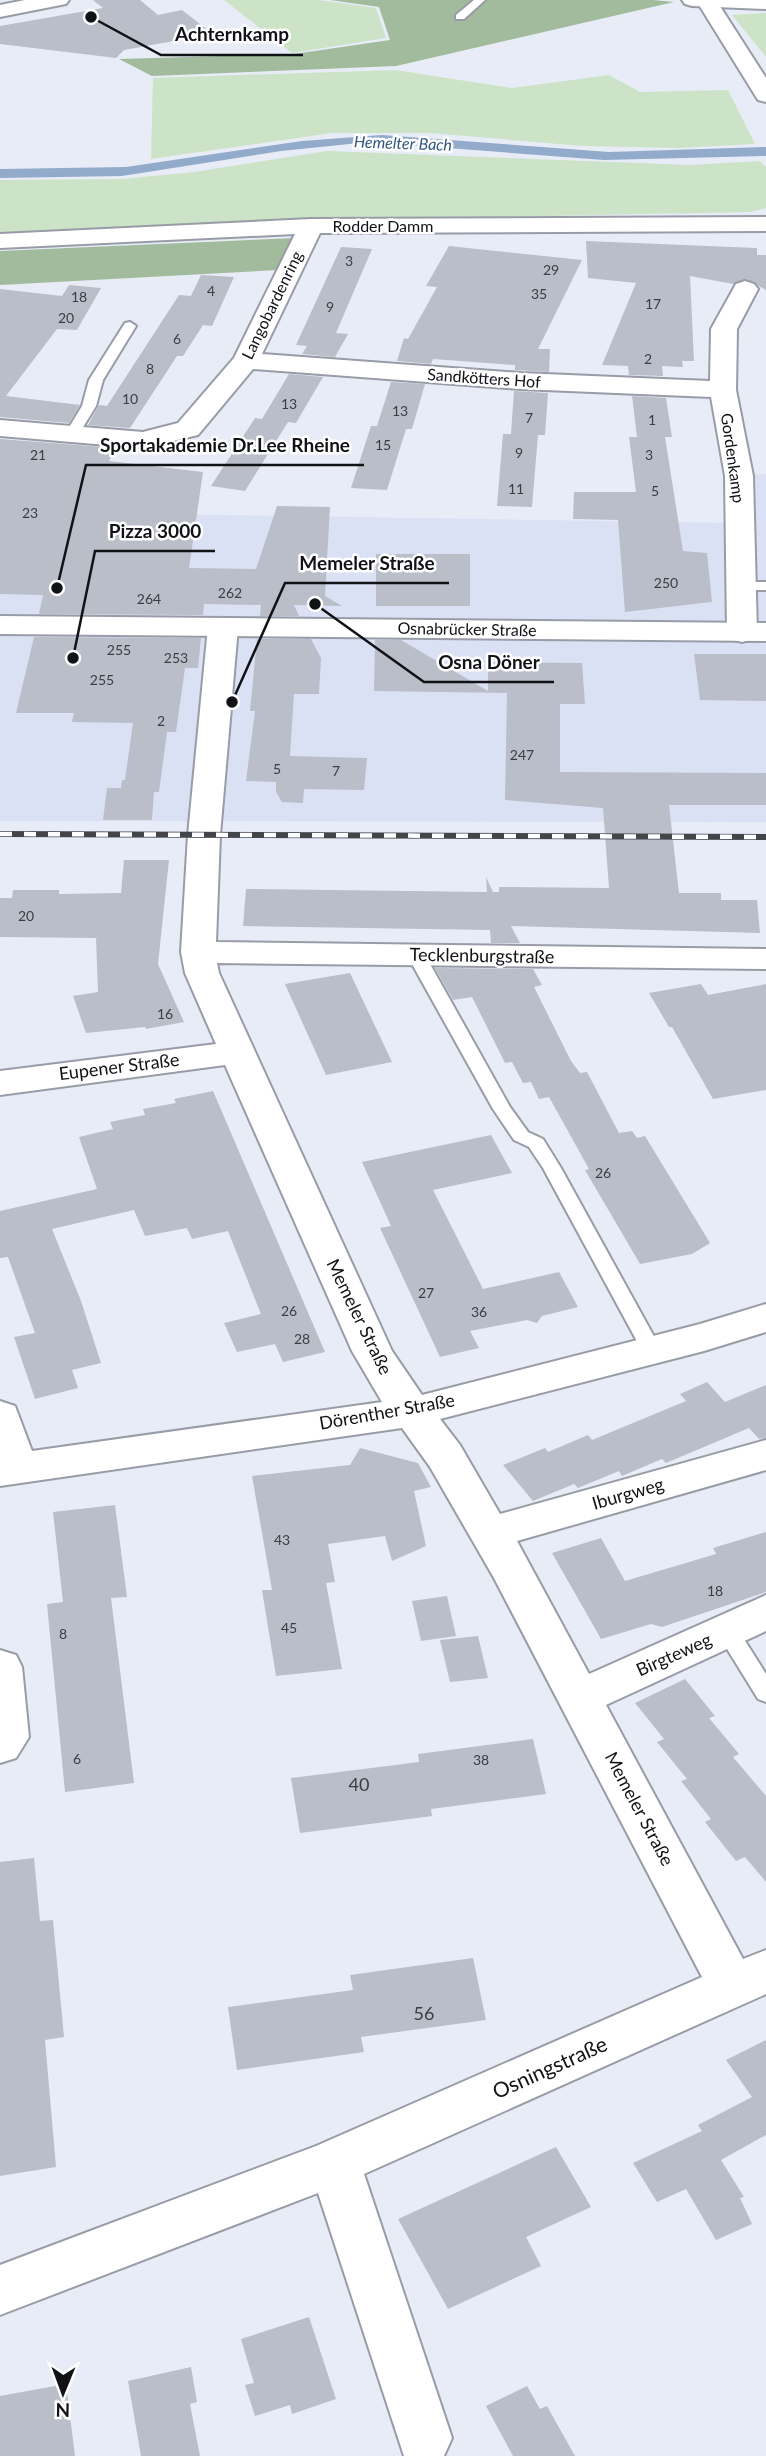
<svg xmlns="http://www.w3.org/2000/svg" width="766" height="2456" viewBox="0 0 766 2456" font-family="Lato,sans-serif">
  <rect width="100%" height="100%" fill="#e8ecf7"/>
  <polygon fill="#dbe1f4" points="766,474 766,822 0,821 0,537 93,513 737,523 734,475"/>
  <g fill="#cce3c7">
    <polygon points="224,0 319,0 376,8 386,38 292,53"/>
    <polygon points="766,13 766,57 732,15"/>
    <polygon points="395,70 512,88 609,75 640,92 728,90 755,144 678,148 582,146 431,133 332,133 151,159 153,78"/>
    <polygon points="327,151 689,165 760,161 766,167 766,208 751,212 300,221 0,233 0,180 122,179 194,172"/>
  </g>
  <g fill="#a1bb9c">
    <polygon points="330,0 653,0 674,2 396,66 152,76 119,59 294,54 390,40 379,7"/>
    <polygon points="295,238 278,270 0,285 0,251"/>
  </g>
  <polygon fill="#92abca" points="382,135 609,152 766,147 766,156 604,160 369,142 281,151 122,176 0,178 0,169 126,167 302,141"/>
  <g fill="#babec9">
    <polygon points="93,0 140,0 158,15 182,10 213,34 124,50 116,58 0,44 0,26 103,8"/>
    <polygon points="586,241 757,248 757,255 766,255 766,290 746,279 733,284 690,276 694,361 682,361 683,367 662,366 663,376 629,375 628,366 602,365 636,283 588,278"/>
    <polygon points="449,246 582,260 538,349 550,349 549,372 515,370 515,365 433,359 431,364 397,361 404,338 408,339 437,287 426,286"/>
    <polygon points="341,247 372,249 336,333 348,334 335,357 302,354 307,346 296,345"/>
    <polygon points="201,275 234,277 212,326 203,325 183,356 177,356 130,428 88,425 99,405 107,406 179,295 191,296"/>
    <polygon points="69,285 101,288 77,330 57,329 6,396 80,405 69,423 0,417 0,289 62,296"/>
    <polygon points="289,374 323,377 296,423 288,422 245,491 211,486 255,418 262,419"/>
    <polygon points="391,382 425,384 412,429 406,429 387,490 351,488 371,426 377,426"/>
    <polygon points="514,391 548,393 545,435 538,435 532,507 497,506 503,434 511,434"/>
    <polygon points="632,396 666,398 672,437 665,437 683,551 707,553 712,602 625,612 618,520 573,519 574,492 636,492 629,437 637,437"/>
    <polygon points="0,439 117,448 109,461 203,472 189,568 256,569 277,506 330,507 325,596 342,606 294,605 299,616 260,616 261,605 204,604 203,615 39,614 43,595 0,594"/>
    <rect x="376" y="554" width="94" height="52"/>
    <polygon points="34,637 201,638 198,668 185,668 176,732 167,732 159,792 154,792 152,820 103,820 107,788 121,788 122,780 125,780 133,723 72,722 74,713 16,713"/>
    <polygon points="257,639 311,639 321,658 319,694 294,694 290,756 367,758 364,790 304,789 303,803 282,802 276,792 276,782 246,781 255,711 250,711"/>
    <polygon points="375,640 401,640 488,691 488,662 582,663 585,704 560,704 560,772 766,773 766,805 669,805 679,893 721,893 721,900 757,900 760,933 511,926 520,943 491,943 490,930 243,926 246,889 487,892 486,877 493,892 499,892 499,887 609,888 603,808 505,800 507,693 374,691"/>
    <polygon points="694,654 766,654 766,701 700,700"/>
    <polygon points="124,860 169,860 158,964 184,1022 146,1029 145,1027 86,1033 73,996 98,992 96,938 0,937 0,898 12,898 13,890 59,890 59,894 121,893"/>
    <polygon points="435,968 533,969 542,985 534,987 571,1061 580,1073 587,1072 619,1133 632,1131 637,1138 645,1136 710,1243 692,1254 640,1264 585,1170 589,1169 549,1097 539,1099 531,1082 523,1083 512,1062 505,1063 472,997 453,1000"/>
    <polygon points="350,973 392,1062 326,1075 285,984"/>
    <polygon points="701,984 708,995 766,984 766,1090 713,1099 672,1027 669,1027 649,993"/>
    <polygon points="213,1091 325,1352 283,1362 275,1344 237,1352 224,1323 261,1314 228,1231 192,1239 187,1228 145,1236 134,1210 52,1229 81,1301 101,1363 72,1370 78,1388 35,1399 14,1337 35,1333 8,1257 0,1258 0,1211 97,1189 79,1137 113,1129 110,1122 145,1115 143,1109 176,1103 174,1099"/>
    <polygon points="491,1135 512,1173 433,1190 483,1289 559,1272 578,1307 542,1316 537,1323 527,1320 470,1331 479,1348 440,1357 380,1228 391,1226 362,1162"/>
    <polygon points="707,1382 725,1402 766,1385 766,1438 759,1439 749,1428 666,1463 662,1459 622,1476 619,1471 578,1488 574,1484 533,1501 503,1465 545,1448 548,1452 588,1435 592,1440 686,1401 680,1394"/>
    <polygon points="360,1448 418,1463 431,1487 414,1491 426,1546 392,1561 385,1536 328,1544 335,1582 326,1583 342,1669 276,1676 262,1590 272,1590 252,1476 350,1465"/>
    <polygon points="115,1505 127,1597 111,1598 134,1783 65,1792 47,1604 63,1602 53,1512"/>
    <polygon points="766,1532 766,1592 662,1627 651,1624 601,1639 552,1553 601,1538 625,1581 716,1554 713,1548"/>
    <polygon points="447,1596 456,1636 421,1641 412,1601"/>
    <polygon points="478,1636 488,1678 450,1682 440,1640"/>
    <polygon points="685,1679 715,1716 709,1718 739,1754 733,1757 766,1796 766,1882 745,1857 736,1861 705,1822 711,1819 681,1781 687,1779 657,1742 664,1739 635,1703"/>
    <polygon points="533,1739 546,1794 431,1809 432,1816 300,1833 291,1778 419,1762 418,1754"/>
    <polygon points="34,1858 40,1921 53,1920 64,2037 45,2040 56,2167 0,2176 0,1862"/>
    <polygon points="473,1958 486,2020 361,2037 364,2052 237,2070 228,2007 353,1990 350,1975"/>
    <polygon points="766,2040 766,2135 721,2160 744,2197 740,2198 752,2224 716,2240 686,2189 657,2202 633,2163 702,2131 698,2125 752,2097 726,2060"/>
    <polygon points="556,2147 591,2207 526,2237 541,2266 448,2309 398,2219"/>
    <polygon points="309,2317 336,2399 292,2414 290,2405 255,2416 245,2385 254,2383 241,2339"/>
    <polygon points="191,2367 197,2402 190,2404 200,2456 141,2456 128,2381"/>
    <polygon points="66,2384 75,2456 0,2456 0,2396"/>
    <polygon points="527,2386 540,2409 547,2406 575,2456 513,2456 486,2406"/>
  </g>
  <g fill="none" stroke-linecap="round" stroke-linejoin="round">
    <defs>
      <g id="service">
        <polygon points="474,0 485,0 464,19 456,19 456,15"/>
        <polygon points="130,322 136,326 103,380 96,406 77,437 67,437 65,434 82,406 89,380 125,323"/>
        <polygon points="766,582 766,590 743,590 736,586 743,582"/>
        <polygon points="416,950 425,955 510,1107 528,1132 543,1139 561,1168 662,1351 659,1356 645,1356 543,1168 529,1147 514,1140 493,1109 407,955"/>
        <polygon points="727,1622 735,1625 766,1674 766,1702 758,1699 716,1631 719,1625"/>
      </g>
      <g id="minor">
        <polygon points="25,0 69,0 66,4 0,17 0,5"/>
        <polygon points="682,0 766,0 766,9 692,6 685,4"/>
        <polygon points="766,217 766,231 320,233 262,354 521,373 710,381 711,329 736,284 745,281 754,284 758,289 737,329 736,390 753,476 757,633 753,639 742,642 731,639 727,633 725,476 711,397 521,389 253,369 198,435 143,448 0,436 0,420 143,432 178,423 234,358 295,234 0,248 0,234 311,219"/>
        <polygon points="223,618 234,621 238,627 220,835 216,942 766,949 766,969 217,963 219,973 392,1351 422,1395 700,1324 766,1304 766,1332 704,1351 440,1419 460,1445 500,1514 766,1440 766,1470 517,1541 589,1674 766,1595 766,1631 606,1705 743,1959 766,1950 766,1994 364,2174 452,2438 444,2456 404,2456 318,2193 0,2315 0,2265 316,2146 702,1977 494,1578 430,1467 402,1428 0,1486 0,1401 15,1406 32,1451 382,1402 352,1351 225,1065 0,1095 0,1071 216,1044 185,973 181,952 188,835 208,627 212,621"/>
        <polygon points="0,1650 16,1655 22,1667 29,1737 16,1758 0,1763"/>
      </g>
      <polygon id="tertiary" points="696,0 716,0 766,78 766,102 758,100"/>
      <polygon id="secondary" points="0,616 766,623 766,641 0,634"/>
    </defs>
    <use href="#service" stroke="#989ca7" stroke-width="4"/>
    <use href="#minor" stroke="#989ca7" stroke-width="4"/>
    <use href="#tertiary" stroke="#989ca7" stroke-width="4"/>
    <use href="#secondary" stroke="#989ca7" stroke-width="4"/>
    <use href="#service" fill="#fff" fill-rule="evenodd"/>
    <use href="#minor" fill="#fff" fill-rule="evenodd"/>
    <use href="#tertiary" fill="#fff" fill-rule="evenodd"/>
    <use href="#secondary" fill="#fff" fill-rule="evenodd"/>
    <defs>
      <polyline id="rail" points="0,834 766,837"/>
    </defs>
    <use href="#rail" stroke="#44454b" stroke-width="6"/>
    <use href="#rail" stroke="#fff" stroke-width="4.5" stroke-dasharray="12" stroke-linecap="butt"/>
  </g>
  <g text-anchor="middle" stroke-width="5" stroke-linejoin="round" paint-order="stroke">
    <g font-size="14" fill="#3b3d43">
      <text x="349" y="266">3</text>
      <text x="551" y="275">29</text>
      <text x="211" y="296">4</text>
      <text x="539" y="299">35</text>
      <text x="79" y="302">18</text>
      <text x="653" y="309">17</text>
      <text x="330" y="312">9</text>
      <text x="66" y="323">20</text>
      <text x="177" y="344">6</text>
      <text x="648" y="364">2</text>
      <text x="150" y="374">8</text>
      <text x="130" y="404">10</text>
      <text x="289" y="409">13</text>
      <text x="400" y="416">13</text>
      <text x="529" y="423">7</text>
      <text x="652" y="425">1</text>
      <text x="383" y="450">15</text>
      <text x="519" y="458">9</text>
      <text x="38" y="460">21</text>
      <text x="649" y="460">3</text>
      <text x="516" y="494">11</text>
      <text x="655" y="496">5</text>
      <text x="30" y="518">23</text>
      <text x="666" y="588">250</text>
      <text x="230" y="598">262</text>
      <text x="149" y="604">264</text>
      <text x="119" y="655">255</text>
      <text x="176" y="663">253</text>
      <text x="102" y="685">255</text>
      <text x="161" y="726">2</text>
      <text x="522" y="760">247</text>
      <text x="277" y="774">5</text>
      <text x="336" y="776">7</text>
      <text x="26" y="921">20</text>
      <text x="165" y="1019">16</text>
      <text x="603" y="1178">26</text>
      <text x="426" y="1298">27</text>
      <text x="289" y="1316">26</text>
      <text x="479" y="1317">36</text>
      <text x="302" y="1344">28</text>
      <text x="282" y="1545">43</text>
      <text x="715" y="1596">18</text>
      <text x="289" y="1633">45</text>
      <text x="63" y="1639">8</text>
      <text x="77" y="1764">6</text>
      <text x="481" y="1765">38</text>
    </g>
    <g font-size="16" font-style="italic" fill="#305580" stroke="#fff">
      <text transform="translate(403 143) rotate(2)" y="6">Hemelter Bach</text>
    </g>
    <g font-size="16" fill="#111216" stroke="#fff">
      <text x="383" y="232">Rodder Damm</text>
      <text transform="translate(272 305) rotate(-64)" y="6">Langobardenring</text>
      <text transform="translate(484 378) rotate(4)" y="6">Sandkötters Hof</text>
      <text transform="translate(733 458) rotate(82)" y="6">Gordenkamp</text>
      <text transform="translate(467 629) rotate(1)" y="6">Osnabrücker Straße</text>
    </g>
    <g font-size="18" fill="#111216" stroke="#fff">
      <text transform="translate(482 956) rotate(1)" y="6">Tecklenburgstraße</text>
      <text transform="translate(119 1067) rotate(-7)" y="6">Eupener Straße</text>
      <text transform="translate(359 1317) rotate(64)" y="6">Memeler Straße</text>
      <text transform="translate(387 1412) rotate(-10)" y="6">Dörenther Straße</text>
      <text transform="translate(628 1494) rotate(-16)" y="6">Iburgweg</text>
      <text transform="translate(674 1655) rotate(-24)" y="6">Birgteweg</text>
      <text transform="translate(639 1809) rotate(62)" y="6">Memeler Straße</text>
    </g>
    <g font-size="18" fill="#3b3d43">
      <text x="359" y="1791">40</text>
      <text x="424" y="2020">56</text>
    </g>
    <g font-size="21" fill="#111216" stroke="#fff">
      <text transform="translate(550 2068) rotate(-24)" y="7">Osningstraße</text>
    </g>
  </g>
  <path fill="none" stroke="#111216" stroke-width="2.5" d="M91 17L161 55H303M57 588L86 465H364M73 658L95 551H215M232 702L285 583H449M315 604L424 682H554"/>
  <g fill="#111216" stroke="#fff" stroke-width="2.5">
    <circle cx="91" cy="17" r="7"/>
    <circle cx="57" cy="588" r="7"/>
    <circle cx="73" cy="658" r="7"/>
    <circle cx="232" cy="702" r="7"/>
    <circle cx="315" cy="604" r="7"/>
  </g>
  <g font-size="19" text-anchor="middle" font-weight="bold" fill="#111216" stroke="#fff" stroke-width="5" stroke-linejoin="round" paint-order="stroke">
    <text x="232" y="41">Achternkamp</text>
    <text x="225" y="452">Sportakademie Dr.Lee Rheine</text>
    <text x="155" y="538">Pizza 3000</text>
    <text x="367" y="570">Memeler Straße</text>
    <text x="489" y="669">Osna Döner</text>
  </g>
  <g transform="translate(63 2393) rotate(181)" stroke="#ffffff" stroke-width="5" paint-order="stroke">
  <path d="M0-5L12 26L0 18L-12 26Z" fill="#111216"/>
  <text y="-10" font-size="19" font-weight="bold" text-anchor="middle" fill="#111216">N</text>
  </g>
</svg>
